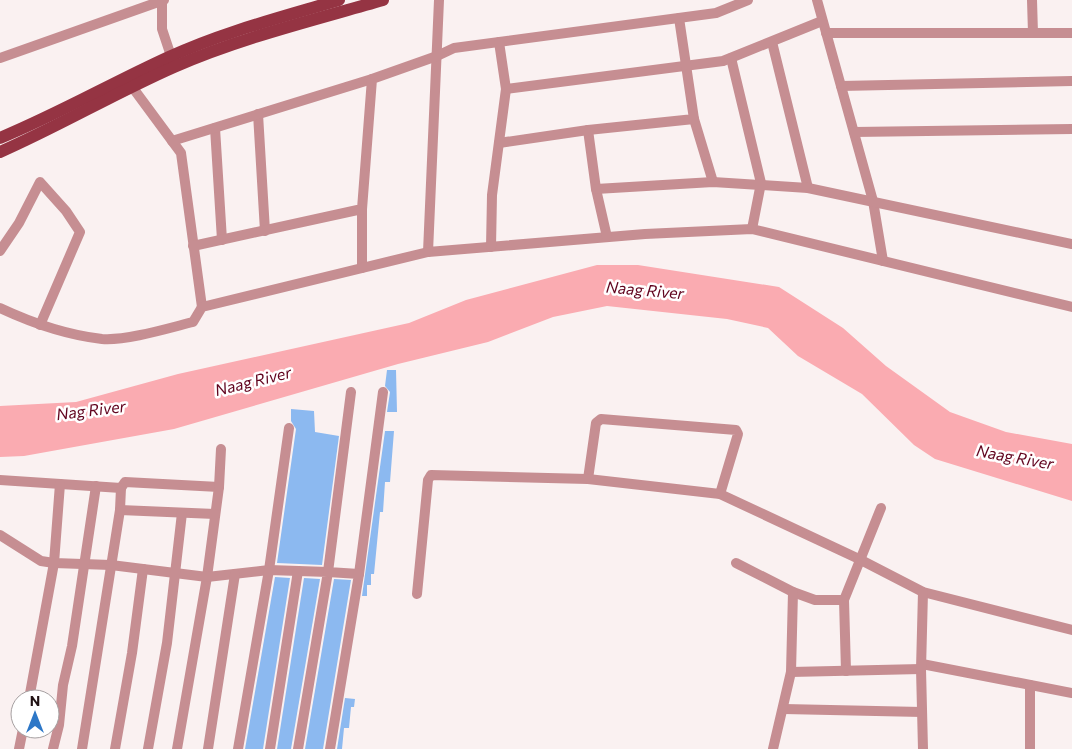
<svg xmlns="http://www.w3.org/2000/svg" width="1072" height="749" viewBox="0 0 1072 749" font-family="Commissioner,sans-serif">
  <rect width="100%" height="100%" fill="#faf1f1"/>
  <polygon fill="#faabb1" points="597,265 638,265 779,287 843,328 886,366 950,412 1006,432 1072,444 1072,501 935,459 914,445 862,394 798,356 768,328 727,319 607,306 553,317 488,342 398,364 174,429 24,456 0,457 0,406 76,402 178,374 409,323 466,300"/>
  <g fill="#8cb9f0">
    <polygon points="387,370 396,370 397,412 387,412 390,392 385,386"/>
    <polygon points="291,409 314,411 315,432 339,436 322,565 277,563 296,429 291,421"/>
    <polygon points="385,431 394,431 390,482 385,482 383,512 380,512 374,574 371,574 371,585 367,585 367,596 362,596"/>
    <polygon points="275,577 290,578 263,749 245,749"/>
    <polygon points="304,578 320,579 291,749 277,749"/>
    <polygon points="334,579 351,580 323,749 305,749"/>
    <polygon points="345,698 355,699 354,707 351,707 349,728 344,728 342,749 337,749"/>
  </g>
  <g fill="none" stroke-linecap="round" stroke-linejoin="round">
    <g stroke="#c68e92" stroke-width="10">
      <polyline points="162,0 162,29 173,62"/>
      <polyline points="439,0 428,252 645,234 752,229 1072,307"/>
      <polyline points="817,0 873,201 883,261"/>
      <polyline points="1032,0 1033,33"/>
      <polyline points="826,33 1072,33"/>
      <polyline points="772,42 808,188"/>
      <polyline points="0,58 164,0"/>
      <polyline points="731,58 761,183 752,229"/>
      <polyline points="841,86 1072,81"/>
      <polyline points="133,88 181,153 202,307"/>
      <polyline points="506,89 723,61 822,21"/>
      <polyline points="258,114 265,231"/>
      <polyline points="694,119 713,182"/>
      <polyline points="215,128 222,240"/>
      <polyline points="588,130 596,189 607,237"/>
      <polyline points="854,132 1072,129"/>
      <polyline points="172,141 372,79"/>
      <polyline points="499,143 588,130 694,119 679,18"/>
      <polyline points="596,189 713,182 808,188 1072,244"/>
      <polyline points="362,209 362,268"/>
      <polyline points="193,246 362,209 372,79 437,56 454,48 716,13 748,0"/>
      <polyline points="491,247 492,195 506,89 499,42"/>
      <polyline points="0,251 19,223 40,182 66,211 80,232 40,325"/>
      <path d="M0,308C32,323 67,335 102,339C126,341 169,328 193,322L202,307L428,252"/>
      <polyline points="588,479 596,423 601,419 736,430 738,434 720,494"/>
      <polyline points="0,480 121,488 125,482 219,487 207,577 177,749"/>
      <polyline points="219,487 221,449"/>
      <polyline points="120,510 215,514"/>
      <polyline points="0,535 41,561 54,563 111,565 207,577 269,570 289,428"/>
      <polyline points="736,563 793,592 815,600 844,600 881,508"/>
      <polyline points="359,574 383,392"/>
      <polyline points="417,594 428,480 431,475 588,479 720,494 859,559 923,592 1072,630"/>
      <polyline points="844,600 846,671"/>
      <polyline points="922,664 1072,693"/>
      <polyline points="791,672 921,669"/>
      <polyline points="1030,685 1030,749"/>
      <polyline points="29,699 54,563 60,484"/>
      <polyline points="784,709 922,712"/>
      <polyline points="19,749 23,729"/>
      <polyline points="53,749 59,725 63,685 72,646 96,486"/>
      <polyline points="82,749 120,510 121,488"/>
      <polyline points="115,749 132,653 143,569"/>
      <polyline points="148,749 167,643 182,513"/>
      <polyline points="208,749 235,574"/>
      <polyline points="238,749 269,570 328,572 298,749"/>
      <polyline points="270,749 298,571"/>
      <polyline points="330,749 359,574 328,572 351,392"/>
      <polyline points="773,749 791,672 793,592"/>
      <polyline points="923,749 921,669 923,592"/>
    </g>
    <g stroke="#953443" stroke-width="12">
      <path d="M0,138C58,114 112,83 169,57C223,32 282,17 339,0"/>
      <path d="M0,152C59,126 115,93 174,67C240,38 314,20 383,0"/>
    </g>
  </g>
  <g text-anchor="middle" stroke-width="5" stroke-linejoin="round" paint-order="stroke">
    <g font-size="16" font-style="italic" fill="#61041e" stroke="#fff">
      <text transform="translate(645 290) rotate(5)" y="6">Naag River</text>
      <text transform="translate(253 381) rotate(-14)" y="6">Naag River</text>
      <text transform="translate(91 410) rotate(-7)" y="6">Nag River</text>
      <text transform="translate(1015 457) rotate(10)" y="6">Naag River</text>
    </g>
  </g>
  <g transform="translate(35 714)"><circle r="24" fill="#ffffff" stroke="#a6a0a1"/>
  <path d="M0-4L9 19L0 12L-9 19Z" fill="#2d77c7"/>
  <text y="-8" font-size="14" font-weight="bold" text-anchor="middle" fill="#211214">N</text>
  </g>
</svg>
